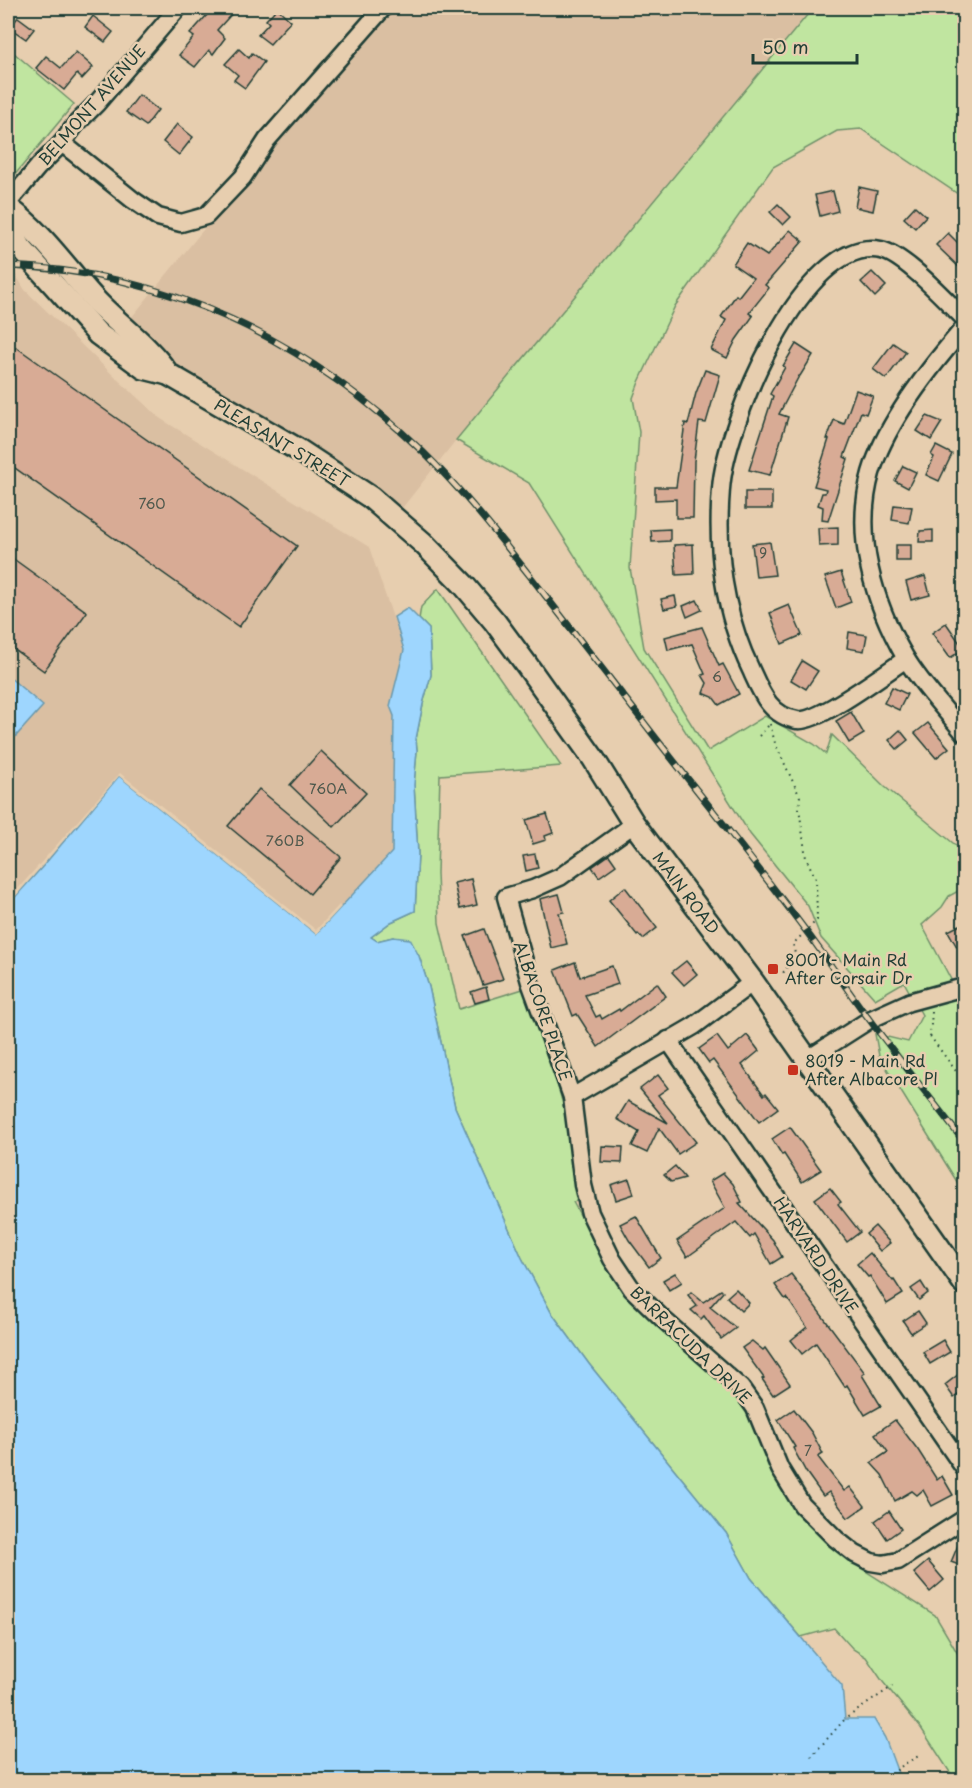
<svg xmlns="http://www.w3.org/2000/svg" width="972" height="1788" viewBox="0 0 972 1788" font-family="'Playpen Sans',sans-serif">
  <rect width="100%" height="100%" fill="#e7ceaf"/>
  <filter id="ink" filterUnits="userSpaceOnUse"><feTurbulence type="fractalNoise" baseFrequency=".0167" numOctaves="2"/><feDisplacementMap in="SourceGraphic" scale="12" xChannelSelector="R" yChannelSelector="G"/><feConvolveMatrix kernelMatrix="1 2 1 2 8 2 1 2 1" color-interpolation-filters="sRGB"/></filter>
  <g filter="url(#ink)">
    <g fill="#dabfa2">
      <polygon points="385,8 813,8 456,440 391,522 122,329"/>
      <polygon points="8,262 25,290 117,379 161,419 369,547 404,650 390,706 394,716 392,852 316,934 119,776 8,905 8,745 42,706 8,676"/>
    </g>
    <g fill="#c0e5a0" stroke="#70916a" stroke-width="1.5">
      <polygon points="813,8 964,8 964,198 861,129 837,131 773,167 675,306 639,382 633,398 639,432 630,568 644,648 708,751 765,716 814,744 826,754 832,735 885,787 964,852 964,888 949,896 942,907 922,925 955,987 964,996 964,1193 879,1056 875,1034 908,1042 922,1015 904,982 875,999 821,938 808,906 750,834 529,483 456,440"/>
      <polygon points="14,53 74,104 8,183 8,60"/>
      <polygon points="438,589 561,766 440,775 437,873 439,923 459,1009 523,989 546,1044 564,1108 580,1200 573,1202 614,1277 653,1322 721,1378 746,1412 769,1461 843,1554 859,1567 935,1615 964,1664 964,1780 955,1780 921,1728 883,1682 866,1657 853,1649 834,1628 801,1637 751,1578 726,1533 589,1364 551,1312 522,1258 455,1107 429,987 419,956 393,937 377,941 371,937 391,922 415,911 418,854 414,785 417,750 416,739 423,704 431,675 429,629 419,619 421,607"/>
    </g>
    <g fill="#9ed6fe" stroke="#6b99ad" stroke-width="1.5">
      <polygon points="408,608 429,629 431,675 423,704 416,739 417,750 414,785 418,854 415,911 391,922 371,937 377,941 393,937 410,939 419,956 429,987 455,1107 522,1258 551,1312 589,1364 726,1533 751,1578 842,1686 845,1719 874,1719 885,1738 898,1773 893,1775 904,1780 8,1780 8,905 44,865 119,776 316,934 392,852 394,716 390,706 404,650 394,617"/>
      <polygon points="8,676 43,706 8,745"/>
    </g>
    <polygon fill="#e7ceaf" points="120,773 316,930 339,905 341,907 316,934 119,776 8,905 8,900"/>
    <g fill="#d8ab95" stroke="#1f3d34" stroke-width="1.5">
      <polygon points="210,8 237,8 217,30 225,38 213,54 209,50 195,67 179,55 194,37 190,34 207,15 205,13"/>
      <polygon points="277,8 291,21 270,44 258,35 269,23 266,20"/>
      <polygon points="93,16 113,32 105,42 85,27"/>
      <polygon points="18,17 34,29 26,39 10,28"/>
      <polygon points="239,49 249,58 252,53 264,62 245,88 234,80 238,75 225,64"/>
      <polygon points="76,52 93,67 82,79 77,74 64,90 36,68 46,56 61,68"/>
      <polygon points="139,95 158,110 146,126 126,112"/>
      <polygon points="177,124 193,137 179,155 163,142"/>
      <polygon points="859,187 877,191 873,211 855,207"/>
      <polygon points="833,191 838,211 820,216 815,195"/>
      <polygon points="778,204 791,217 783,225 770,212"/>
      <polygon points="915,206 926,216 915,228 904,218"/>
      <polygon points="790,230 803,241 765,285 769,288 749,313 753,316 736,340 727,358 711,350 726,320 721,317 736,295 738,297 753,278 733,264 747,243 767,256"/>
      <polygon points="948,233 964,249 964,272 936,245"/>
      <polygon points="872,272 886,286 875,297 861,282"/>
      <polygon points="893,343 906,352 886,379 873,369"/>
      <polygon points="796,344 813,355 800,376 799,376 779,414 788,417 770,475 749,470 773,396 770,394 785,367 783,366"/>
      <polygon points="16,347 297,546 239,627 8,463 8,359"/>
      <polygon points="705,370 720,375 706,423 699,422 694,461 693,518 676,518 676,499 655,500 655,487 676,487 685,423 688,424 696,393"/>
      <polygon points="856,390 873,396 866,414 861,412 844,457 848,459 828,521 822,520 823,507 818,505 822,493 825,493 826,489 814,486 829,439 827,439 834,420 844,424"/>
      <polygon points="927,416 942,422 931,440 917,431"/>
      <polygon points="936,446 952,454 939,481 926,475 934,457 931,455"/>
      <polygon points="903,466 916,472 908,488 895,481"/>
      <rect x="745" y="492" width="27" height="17"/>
      <polygon points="894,505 912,507 909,523 892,520"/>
      <polygon points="838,527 838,545 819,546 818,528"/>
      <polygon points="670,529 670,541 652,542 651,530"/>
      <polygon points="933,530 933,542 919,542 920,531"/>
      <polygon points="770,542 775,575 756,577 752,544"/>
      <polygon points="693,544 694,574 676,575 674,545"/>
      <rect x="896" y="545" width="15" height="16"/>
      <polygon points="8,555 87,612 44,671 8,645"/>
      <polygon points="841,572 851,602 836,608 825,577"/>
      <polygon points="925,576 930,595 911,600 906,582"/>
      <polygon points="675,596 677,606 664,609 661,599"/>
      <polygon points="697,600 702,610 687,617 683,606"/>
      <polygon points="789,605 802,635 782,644 770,613"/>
      <polygon points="946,623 964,649 950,658 932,633"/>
      <polygon points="702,627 719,666 723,664 739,694 719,705 713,697 703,693 707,683 702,675 705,674 692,644 668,650 665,637"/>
      <polygon points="849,632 867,635 864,651 847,648"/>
      <polygon points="802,661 818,671 806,689 791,680"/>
      <polygon points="892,687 907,694 899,710 884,703"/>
      <polygon points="851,712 864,734 849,743 836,721"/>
      <polygon points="928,723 949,748 936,758 915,733"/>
      <polygon points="900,730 908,740 897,749 889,740"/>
      <polygon points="321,751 366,793 334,827 290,785"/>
      <polygon points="259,789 341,857 310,894 228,826"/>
      <polygon points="547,814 553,833 545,836 546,840 533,844 526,820"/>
      <polygon points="535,854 538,868 526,871 523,856"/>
      <polygon points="609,855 616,865 599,877 592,867"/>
      <polygon points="471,879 477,905 460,909 454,883"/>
      <polygon points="625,887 657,928 643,939 638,934 637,935 609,900"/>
      <polygon points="559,894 564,912 559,913 567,944 551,948 540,899"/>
      <polygon points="964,923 964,942 957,947 948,931"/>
      <polygon points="484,929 503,979 483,985 465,936"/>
      <polygon points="686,961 697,974 684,985 672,972"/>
      <polygon points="575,962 580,977 612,966 618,984 585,995 596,1017 600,1015 602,1019 619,1009 620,1011 657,983 666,996 598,1047 577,1014 573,1016 555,970"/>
      <polygon points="486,987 489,999 475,1003 471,992"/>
      <polygon points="747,1035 759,1051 742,1065 764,1095 766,1093 778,1108 759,1122 713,1060 709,1063 699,1049 717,1036 728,1051"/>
      <polygon points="658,1075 668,1088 658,1095 696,1142 678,1154 659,1128 647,1153 632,1146 639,1132 617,1119 628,1101 668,1123 640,1089"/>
      <polygon points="790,1127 821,1170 802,1182 784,1154 782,1155 772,1139"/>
      <polygon points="602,1146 623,1147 622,1163 601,1162"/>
      <polygon points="675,1166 685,1178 671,1182 664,1175"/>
      <polygon points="723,1173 733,1184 742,1202 739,1203 773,1240 782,1257 771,1264 754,1234 750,1238 736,1222 687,1257 677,1241 725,1208 710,1181"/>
      <polygon points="629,1179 634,1194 616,1200 611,1185"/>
      <polygon points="830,1188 841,1202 838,1204 860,1232 847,1242 815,1199"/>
      <polygon points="636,1216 661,1258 649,1267 629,1240 620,1224"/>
      <polygon points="875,1226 890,1243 880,1251 866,1234"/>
      <polygon points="870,1253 893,1281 894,1280 903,1294 887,1304 870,1276 868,1277 857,1264"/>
      <polygon points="675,1273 682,1282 669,1290 663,1280"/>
      <polygon points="791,1274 865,1373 862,1375 881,1406 865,1415 847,1385 845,1387 816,1343 802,1354 791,1340 807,1327 787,1298 785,1299 775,1285"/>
      <polygon points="921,1282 928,1293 919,1300 911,1289"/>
      <polygon points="736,1289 749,1303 741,1311 727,1297"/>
      <polygon points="721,1290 723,1292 710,1307 736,1328 721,1339 704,1316 701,1319 691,1310 697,1306 688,1295 691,1292 703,1302"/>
      <polygon points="918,1311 926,1323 911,1333 903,1321"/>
      <polygon points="943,1340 950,1352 930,1364 923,1352"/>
      <polygon points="752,1341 763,1350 765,1348 790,1384 773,1395 762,1379 764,1378 742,1348"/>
      <polygon points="964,1370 964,1390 954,1398 945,1385"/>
      <polygon points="794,1409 812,1433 823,1454 818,1457 844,1491 850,1487 865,1506 848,1518 829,1492 823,1496 806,1472 793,1448 795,1447 778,1420"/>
      <polygon points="895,1420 918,1450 937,1480 942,1476 953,1495 932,1506 923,1490 917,1495 912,1491 895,1501 882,1475 871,1463 888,1452 875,1434"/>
      <polygon points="889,1511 901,1529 887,1539 875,1521"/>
      <polygon points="964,1531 964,1567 951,1562"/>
      <polygon points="928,1561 944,1580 930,1592 914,1573"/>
    </g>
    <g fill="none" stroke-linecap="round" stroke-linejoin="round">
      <defs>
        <g id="minor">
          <polyline points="62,143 133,200 158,217 181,223 206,216 243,177 267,140 383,8"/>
          <polyline points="8,203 38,167 62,143 76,124 97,103 178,8"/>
          <path d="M964,328C931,366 885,425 871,473C853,536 874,603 905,657C920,683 945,709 964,733"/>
          <path d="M906,659C886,672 818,724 797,720C770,716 761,692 751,670C724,614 716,550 721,489C725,427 803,234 881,250C905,255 945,300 964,318"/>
          <polyline points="634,824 560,877 533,889 506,897 530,982 572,1097 583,1185 590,1213 612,1259 632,1289 664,1320 741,1388 755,1408 780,1469 802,1505 836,1539 855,1554 871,1562 883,1564 898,1561 964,1519"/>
          <polyline points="668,1040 964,1468"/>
          <polyline points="808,1059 869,1020 909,1002 964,987"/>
          <polyline points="572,1097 694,1026 753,982"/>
        </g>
        <g id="major">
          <path d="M8,208C43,233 67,270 97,302C120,326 149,346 168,374"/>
          <polyline points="8,227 21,248 98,334 144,368 168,374 297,449 370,497 423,543 463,584 495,622 526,664 593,758 634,824 753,982 964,1283"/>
        </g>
      </defs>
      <use href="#minor" stroke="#1f3d34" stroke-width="21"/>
      <use href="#major" stroke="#1f3d34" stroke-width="26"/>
      <g stroke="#1f3d34" stroke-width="2" stroke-dasharray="1.5 4.5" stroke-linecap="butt">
        <polyline points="770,724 775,743 800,797 799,808 806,858 816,879 817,920 793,944 795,954 784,972 778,970"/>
        <polyline points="759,736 770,724"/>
        <polyline points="932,1012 930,1036 964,1082"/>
        <polyline points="811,1757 845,1719 893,1686"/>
        <path d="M889,1780C896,1768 908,1761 921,1755"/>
      </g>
      <use href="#minor" stroke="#e7ceaf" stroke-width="16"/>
      <use href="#major" stroke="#e7ceaf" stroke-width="21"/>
      <defs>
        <path id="rail" d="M8,266C167,271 309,342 423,452C466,494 504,543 541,590C576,635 610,679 645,724C698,793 754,861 806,931C828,960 847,990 869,1019C900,1061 933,1101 964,1142"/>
      </defs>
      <use href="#rail" stroke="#1f3d34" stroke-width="7"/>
      <use href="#rail" stroke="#e7ceaf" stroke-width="4.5" stroke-dasharray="14" stroke-linecap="butt"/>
    </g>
  </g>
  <g fill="#c8321e" stroke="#e7ceaf" stroke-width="2">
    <rect x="767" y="963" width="12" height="12" rx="3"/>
    <rect x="787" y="1064" width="12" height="12" rx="3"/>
  </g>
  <g text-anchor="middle" stroke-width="5" stroke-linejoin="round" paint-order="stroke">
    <g font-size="14" fill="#4d584c">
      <text x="152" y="509">760</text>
      <text x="763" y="558">9</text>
      <text x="717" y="682">6</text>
      <text x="328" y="794">760A</text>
      <text x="285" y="846">760B</text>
      <text x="808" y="1456">7</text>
    </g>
    <g font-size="16" fill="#1f3d34" stroke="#e7ceaf">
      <text transform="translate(92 105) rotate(-49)" y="6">BELMONT AVENUE</text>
      <text transform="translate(282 443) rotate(31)" y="6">PLEASANT STREET</text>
      <text transform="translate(686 893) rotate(53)" y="6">MAIN ROAD</text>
      <text transform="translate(543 1011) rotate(71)" y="6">ALBACORE PLACE</text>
      <text transform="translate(816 1255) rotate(56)" y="6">HARVARD DRIVE</text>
      <text transform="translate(691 1345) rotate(44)" y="6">BARRACUDA DRIVE</text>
    </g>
    <g font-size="16" fill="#1f3d34" stroke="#e7ceaf" text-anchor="start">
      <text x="785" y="966">8001 - Main Rd<tspan x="785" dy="18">After Corsair Dr</tspan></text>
      <text x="805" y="1067">8019 - Main Rd<tspan x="805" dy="18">After Albacore Pl</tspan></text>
    </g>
  </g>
  <rect width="972" height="1788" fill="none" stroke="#e7ceaf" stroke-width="30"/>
  <rect x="15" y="15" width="942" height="1758" fill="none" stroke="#1f3d34" stroke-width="2" filter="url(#ink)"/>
  <path d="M753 54v9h104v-9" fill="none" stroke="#1f3d34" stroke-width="3"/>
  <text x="762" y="54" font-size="18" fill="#1f3d34" stroke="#e7ceaf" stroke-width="4.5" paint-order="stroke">50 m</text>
</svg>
